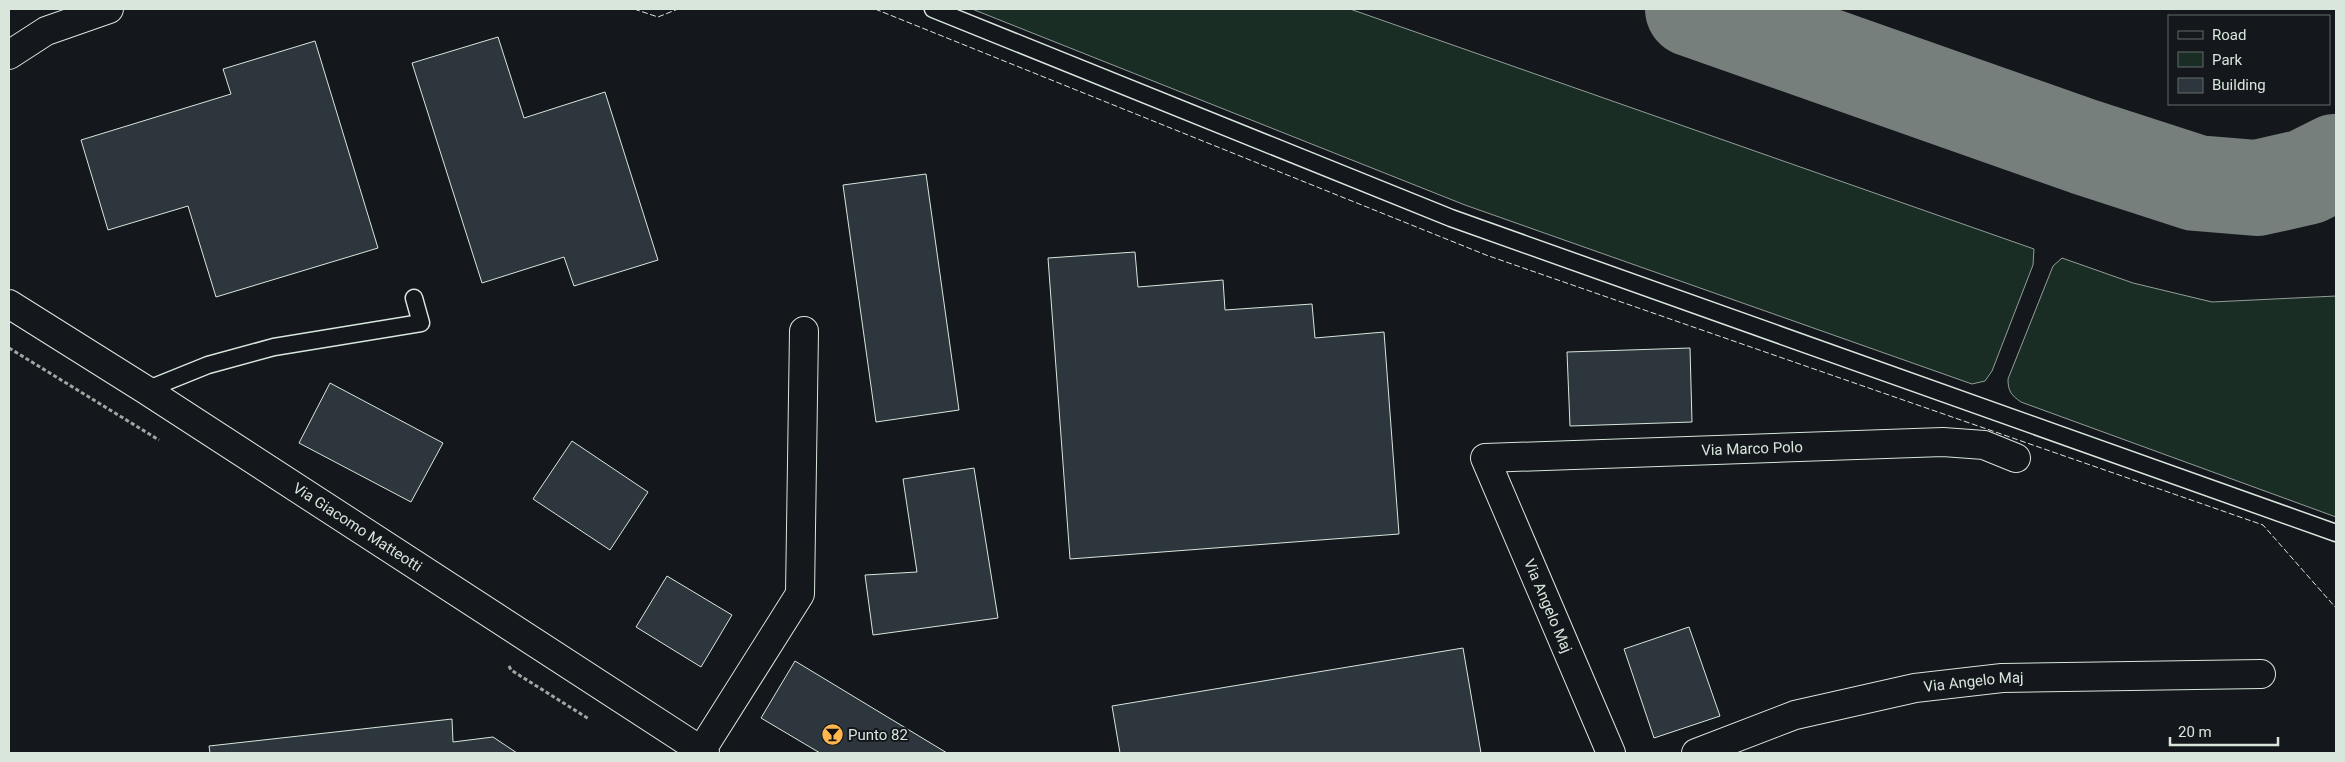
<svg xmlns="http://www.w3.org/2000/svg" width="2345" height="762" viewBox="0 0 2345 762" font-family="Roboto,sans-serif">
  <rect width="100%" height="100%" fill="#14181c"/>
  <g fill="#1a2d24" stroke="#939e99">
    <polygon points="972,9 1350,9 2034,249 2033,265 1992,371 1985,381 1972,384 1465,205"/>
    <path d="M2062,258L2133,283L2212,302L2336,296V517L2021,402C2011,395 2008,391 2008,379L2053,266Z"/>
  </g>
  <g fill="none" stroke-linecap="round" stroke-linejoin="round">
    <polyline stroke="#767f7c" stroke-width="96" points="1693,9 2085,147 2196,183 2257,188 2306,177 2336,162"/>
  </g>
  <g fill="#2c363c" stroke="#d8e6dc">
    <polygon points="498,37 524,118 605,92 658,260 574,286 564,257 482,283 412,63"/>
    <polygon points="315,41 378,248 216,297 188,206 108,230 81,140 231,94 223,69"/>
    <polygon points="926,174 959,410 876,422 843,185"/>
    <polygon points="1135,252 1138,287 1223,280 1225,310 1312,304 1315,338 1384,332 1399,534 1070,559 1048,258"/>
    <polygon points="1690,348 1692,422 1570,426 1567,352"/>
    <polygon points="330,383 443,443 411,502 299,443"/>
    <polygon points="572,441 648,492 610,550 533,499"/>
    <polygon points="974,468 998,618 873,635 865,575 917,572 903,479"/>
    <polygon points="667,576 732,615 701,667 636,627"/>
    <polygon points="1689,627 1720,716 1654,738 1624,649"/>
    <polygon points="1463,648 1481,753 1120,753 1112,706"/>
    <polygon points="795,661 947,753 820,753 761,718"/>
    <polygon points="452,719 453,742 493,737 517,753 210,753 209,746"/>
  </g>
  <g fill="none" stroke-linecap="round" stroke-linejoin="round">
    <defs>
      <g id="service">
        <polyline points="933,9 1451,218 2336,533"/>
        <polyline points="146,390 208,365 274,347 421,323 414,298"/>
      </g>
      <g id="minor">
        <polyline points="9,55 46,31 109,9"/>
        <polyline points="701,751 800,594 804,331"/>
        <path id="s1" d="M1611,753L1485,458L1943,442L1984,445L2016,458"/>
        <path id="s2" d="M1696,753L1795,715L1915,688L2002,678L2261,674"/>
      </g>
      <g id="tertiary">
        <path id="s3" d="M9,304L146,390L705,753"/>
      </g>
    </defs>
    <use href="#service" stroke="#d8e6dc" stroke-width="19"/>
    <use href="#minor" stroke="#d8e6dc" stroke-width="30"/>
    <use href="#tertiary" stroke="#d8e6dc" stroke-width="30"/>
    <g stroke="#9da8a2" stroke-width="3" stroke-dasharray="4 2.5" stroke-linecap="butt">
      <polyline points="9,348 159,440"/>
      <polyline points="509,666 511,670 589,719"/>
    </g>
    <use href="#service" stroke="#14181c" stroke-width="16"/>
    <use href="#minor" stroke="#14181c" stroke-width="28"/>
    <use href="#tertiary" stroke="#14181c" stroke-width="28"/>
    <g stroke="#d8e6dc" stroke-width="1" stroke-dasharray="6 2.5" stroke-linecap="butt">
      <polyline points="634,9 658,17 678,9"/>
      <polyline points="875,9 1486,255 2263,525 2336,608"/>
      <polyline points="9,10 10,9"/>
    </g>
  </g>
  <defs>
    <symbol id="bar-disc" viewBox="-11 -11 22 22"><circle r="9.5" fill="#ffb74d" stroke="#14181c"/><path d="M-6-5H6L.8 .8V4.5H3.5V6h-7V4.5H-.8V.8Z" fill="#111"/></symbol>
  </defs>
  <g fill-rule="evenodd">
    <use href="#bar-disc" x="820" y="722" width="25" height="25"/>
  </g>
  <g text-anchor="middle" stroke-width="4" stroke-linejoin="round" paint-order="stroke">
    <g font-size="15" fill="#d8e6dc" stroke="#14181c">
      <text dy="5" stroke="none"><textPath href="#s1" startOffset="588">Via Marco Polo</textPath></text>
      <text dy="5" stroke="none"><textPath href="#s3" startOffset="414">Via Giacomo Matteotti</textPath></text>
      <text transform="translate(1548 606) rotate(67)" y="5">Via Angelo Maj</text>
      <text dy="5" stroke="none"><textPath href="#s2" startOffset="288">Via Angelo Maj</textPath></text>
    </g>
    <g font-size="15" fill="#d8e6dc" stroke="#14181c" text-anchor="start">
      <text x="848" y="740">Punto 82</text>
    </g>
  </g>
  <rect width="2345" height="762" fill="none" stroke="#d8e6dc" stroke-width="20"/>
  <rect x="2168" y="15" width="162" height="90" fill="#14181c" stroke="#626a69"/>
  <rect x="2178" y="31" width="25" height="8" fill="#14181c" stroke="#626a69"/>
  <text x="2212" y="40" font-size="15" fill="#d8e6dc">Road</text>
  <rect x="2178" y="52" width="25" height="15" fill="#1a2d24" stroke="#626a69"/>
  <text x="2212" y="65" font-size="15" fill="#d8e6dc">Park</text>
  <rect x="2178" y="78" width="25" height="15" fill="#2c363c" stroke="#626a69"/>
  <text x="2212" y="90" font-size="15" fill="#d8e6dc">Building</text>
  <path d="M2170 737v8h108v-8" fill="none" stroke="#d8e6dc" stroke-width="2.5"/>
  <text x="2178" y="737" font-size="15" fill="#d8e6dc" stroke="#14181c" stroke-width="4" paint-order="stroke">20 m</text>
</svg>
